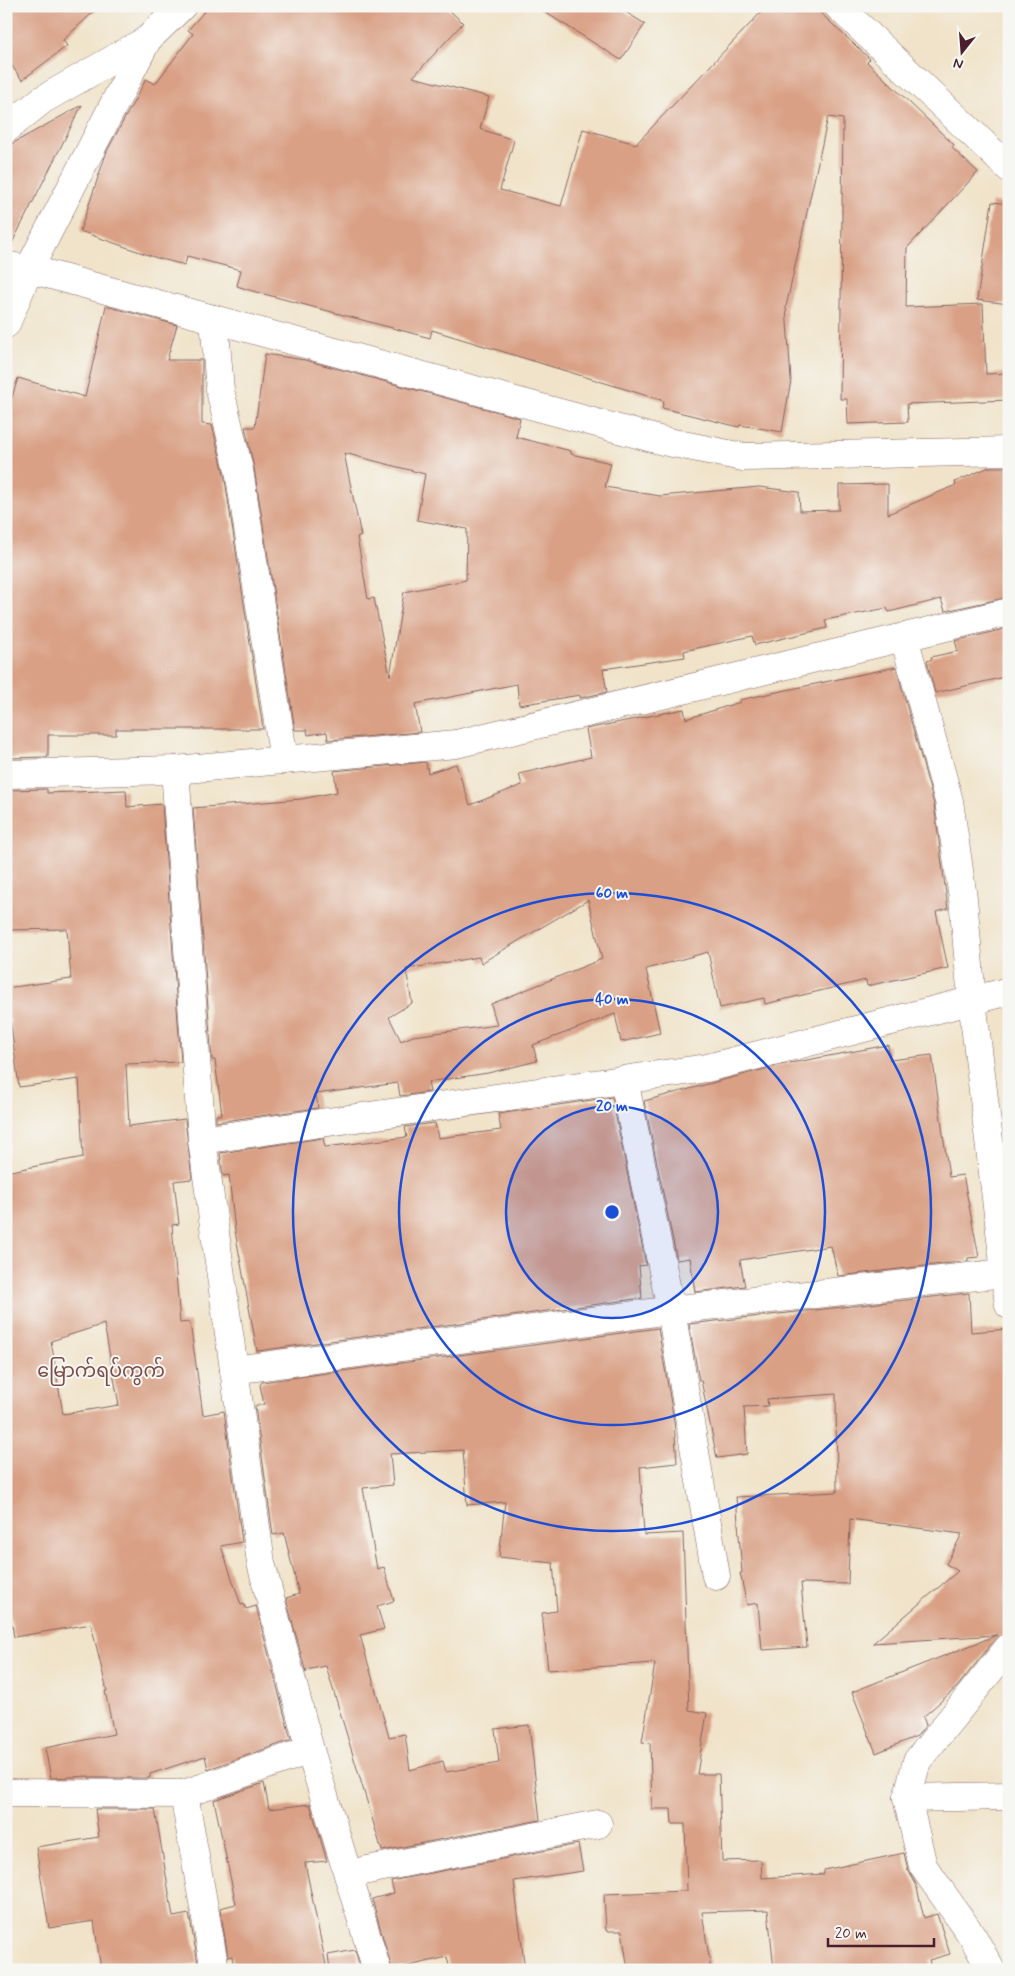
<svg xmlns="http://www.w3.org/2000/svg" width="1015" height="1976" viewBox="0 0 1015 1976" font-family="Mynerve,'Noto Sans Myanmar',sans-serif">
  <rect width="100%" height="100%" fill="#f6f6f2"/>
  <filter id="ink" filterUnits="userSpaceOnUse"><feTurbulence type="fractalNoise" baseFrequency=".02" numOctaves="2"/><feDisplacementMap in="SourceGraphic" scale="10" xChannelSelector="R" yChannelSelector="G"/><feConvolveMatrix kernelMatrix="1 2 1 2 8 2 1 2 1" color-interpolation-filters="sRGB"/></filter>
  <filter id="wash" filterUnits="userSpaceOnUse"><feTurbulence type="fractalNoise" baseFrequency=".0096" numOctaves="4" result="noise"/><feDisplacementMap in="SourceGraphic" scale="20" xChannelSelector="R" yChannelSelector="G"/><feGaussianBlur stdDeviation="1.12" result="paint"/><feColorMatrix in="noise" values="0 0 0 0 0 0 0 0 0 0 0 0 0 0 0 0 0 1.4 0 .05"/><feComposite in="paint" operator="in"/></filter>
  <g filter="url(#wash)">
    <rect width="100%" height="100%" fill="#f0e3c9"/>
    <g id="blocks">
      <g fill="#d9a085" fill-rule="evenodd">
        <polygon points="6,6 100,6 63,40 67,46 22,80 6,58"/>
        <polygon points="209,6 445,6 463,23 413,77 489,97 480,129 514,140 500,190 561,206 583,129 636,144 767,6 813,6 870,59 867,62 954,145 952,148 978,172 907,248 906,307 983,304 986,374 1009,373 1009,400 907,404 908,422 848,424 847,399 840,399 843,119 828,117 786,307 791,380 782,432 740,425 739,427 662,408 664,401 432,330 430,338 249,290 237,286 241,270 187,256 185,265 157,258 80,231 107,151 146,79 155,84 193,34 188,30"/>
        <polygon points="535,6 616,6 645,24 621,60"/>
        <polygon points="82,105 8,251 6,251 6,147"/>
        <polygon points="992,202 1009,204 1009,304 977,300"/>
        <polygon points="106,306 177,325 167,360 202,360 202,424 212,425 224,473 263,729 116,729 116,735 48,735 48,757 8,758 8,751 6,751 6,416 18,378 85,397"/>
        <path d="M265,354L305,360L520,418L516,437L571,451V454L611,463L605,487L660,496L759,487L799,492L800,511L839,510V485L888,484V514L956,485L955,482L989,467H1009V597L945,611L941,599L889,612L887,608L825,620L827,628L755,645L752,636L684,651L685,657L603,669L607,692L580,698V695L519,705L517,684L415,704L420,732L328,740L327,732L308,735L307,730H295L254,468L245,427H255ZM344,453L425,474L417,520L467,529L466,580L404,592L390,676L374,598L368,599L357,537L361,536Z"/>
        <polygon points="1009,628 1009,676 935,693 927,661 932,659 931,657 958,651 955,641"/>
        <path d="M896,667L934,804L948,909L936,912L948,968L867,986L866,980L765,1004L764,998L720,1008L708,952L646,969L660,1033L621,1042L615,1014L533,1045L537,1061L488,1073L428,1082L430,1092L400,1096L398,1083L316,1094L318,1108L216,1122V1115H222L215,1060H212L193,808L301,799L337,792L334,771L426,762L428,773L456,764L470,805L522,785L519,774L591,757L586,729L684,709L686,719L740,702L739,700ZM588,900L602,959L491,1004L497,1025L413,1036L401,1041L389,1017L412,1003L406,969L479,957L481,963Z"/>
        <path d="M47,789V793L126,790L127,807L162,804L181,1062L126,1064L129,1126L185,1119L192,1179L174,1181L179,1224L172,1225L180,1323L190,1322L203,1415L224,1411L242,1542L221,1546L241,1605L244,1604L246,1609L256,1606L291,1740L208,1769L205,1756L150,1774V1778H89V1776L51,1778L45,1748L114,1734L105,1691H107L91,1624L14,1637L6,1591V1172L83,1157L79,1079L19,1087L10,1018L6,1019V988L71,979L67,929L6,930L8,790ZM104,1324L119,1405L63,1414L51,1341Z"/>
        <polygon points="888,1045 890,1060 932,1055 949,1177 963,1175 979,1257 968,1258 968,1261 838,1276 831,1246 740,1260 745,1286 695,1292 690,1258 677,1260 644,1101 780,1065"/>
        <polygon points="612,1097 646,1265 639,1266 642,1298 257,1351 235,1231 229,1175 223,1176 220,1153 323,1138 325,1147 407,1137 405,1127 435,1123 438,1138 501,1130 498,1114"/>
        <polygon points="969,1293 971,1332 1009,1329 1009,1632 997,1637 957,1687 923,1717 926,1725 917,1736 876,1753 852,1692 997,1635 873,1643 958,1571 946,1564 962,1534 850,1519 848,1584 801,1583 807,1647 762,1650 758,1603 747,1605 740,1573 742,1573 736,1497 837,1492 836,1394 767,1399 768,1406 744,1407 747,1454 717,1458 701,1380 699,1380 689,1324"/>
        <polygon points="658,1328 674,1421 677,1463 640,1467 644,1535 683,1533 689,1710 707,1713 697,1774 719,1774 722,1861 761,1860 762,1878 824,1874 824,1870 904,1853 908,1870 916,1884 924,1918 937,1914 950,1954 929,1960 932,1970 774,1970 768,1910 702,1912 711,1970 628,1970 622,1931 606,1931 604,1894 687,1891 685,1824 672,1824 671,1809 652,1809 650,1743 642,1742 655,1663 548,1670 542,1613 557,1611 553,1563 499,1557 505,1502 467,1505 463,1450 390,1454 393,1485 363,1488 377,1569 384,1567 394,1601 377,1606 384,1629 360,1635 389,1737 405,1734 410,1770 443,1761 446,1772 499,1763 495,1729 529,1725 540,1820 382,1851 326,1666 306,1670 306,1673 286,1598 299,1594 284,1533 273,1535 255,1406 264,1404 260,1385 262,1382"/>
        <polygon points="264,1783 269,1809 310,1804 327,1861 305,1863 327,1970 234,1970 232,1956 228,1957 220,1908 236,1904 214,1800"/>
        <polygon points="95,1809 155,1809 173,1917 189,1914 198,1963 161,1970 101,1970 94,1921 49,1928 36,1847 99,1837"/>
        <polygon points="578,1844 583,1871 514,1881 525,1970 450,1970 447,1957 392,1970 372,1899 394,1893 391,1881"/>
        <polygon points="355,1950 361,1970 330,1970 328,1955"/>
      </g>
    </g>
  </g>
  <g filter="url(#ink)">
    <use href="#blocks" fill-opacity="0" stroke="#846462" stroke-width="1"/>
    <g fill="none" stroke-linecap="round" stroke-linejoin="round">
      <defs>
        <g id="minor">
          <polyline points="838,6 1009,168"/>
          <polyline points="6,129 42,100 147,40"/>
          <polyline points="6,266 29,269 663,441 743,457 1009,451"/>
          <polyline points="214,319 220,390 239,470 284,760"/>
          <polyline points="6,324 29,269 147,40 182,6"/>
          <polyline points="904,637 949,801 963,898 972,1000 1009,1305"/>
          <polyline points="175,770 202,1140 261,1563 310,1750 377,1970"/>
          <polyline points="6,774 175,770 456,744 1009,612"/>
          <polyline points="624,1080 671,1310 716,1576"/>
          <polyline points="202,1140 707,1068 1009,991"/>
          <polyline points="234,1370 671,1310 1004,1273"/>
          <polyline points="6,1793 184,1794 310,1750"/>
          <polyline points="184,1794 215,1970"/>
          <polyline points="907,1798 1009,1796"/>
          <polyline points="348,1874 598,1824"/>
          <polyline points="991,1970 973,1937 923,1866 907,1798 917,1761 1009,1647"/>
        </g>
      </defs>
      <use href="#minor" stroke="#846462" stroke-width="29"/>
      <use href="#minor" stroke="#fff" stroke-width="28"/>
    </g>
  </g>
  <circle cx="612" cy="1212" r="106" fill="#1d4ed8" fill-opacity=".12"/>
  <g fill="none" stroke="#1d4ed8" stroke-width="2.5">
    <circle cx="612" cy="1212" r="106"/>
    <circle cx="612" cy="1212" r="213"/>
    <circle cx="612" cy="1212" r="319"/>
  </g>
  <g text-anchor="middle" stroke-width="4" stroke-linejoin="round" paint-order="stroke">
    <g font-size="19" fill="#7c4c4a" stroke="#f6f6f2">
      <text x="101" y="1377">မြောက်ရပ်ကွက်</text>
    </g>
  </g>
  <circle cx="612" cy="1212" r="8" fill="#1d4ed8" stroke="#f6f6f2" stroke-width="2.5"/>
  <g font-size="15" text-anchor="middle" font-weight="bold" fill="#1d4ed8" stroke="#f6f6f2" stroke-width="4" stroke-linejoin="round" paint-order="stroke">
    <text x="612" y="898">60 m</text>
    <text x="612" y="1004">40 m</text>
    <text x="612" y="1111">20 m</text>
  </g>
  <rect width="1015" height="1976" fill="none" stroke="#f6f6f2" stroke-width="25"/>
  <g transform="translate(962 52) rotate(197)" stroke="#f6f6f2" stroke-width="4" paint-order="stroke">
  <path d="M0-4L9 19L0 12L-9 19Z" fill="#4a1f2b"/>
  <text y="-8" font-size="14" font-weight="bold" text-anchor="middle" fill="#4a1f2b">N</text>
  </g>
  <path d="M828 1938v8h106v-8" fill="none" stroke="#4a1f2b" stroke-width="2.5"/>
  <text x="835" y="1938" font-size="15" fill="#4a1f2b" stroke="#f6f6f2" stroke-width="4" paint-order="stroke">20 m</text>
</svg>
